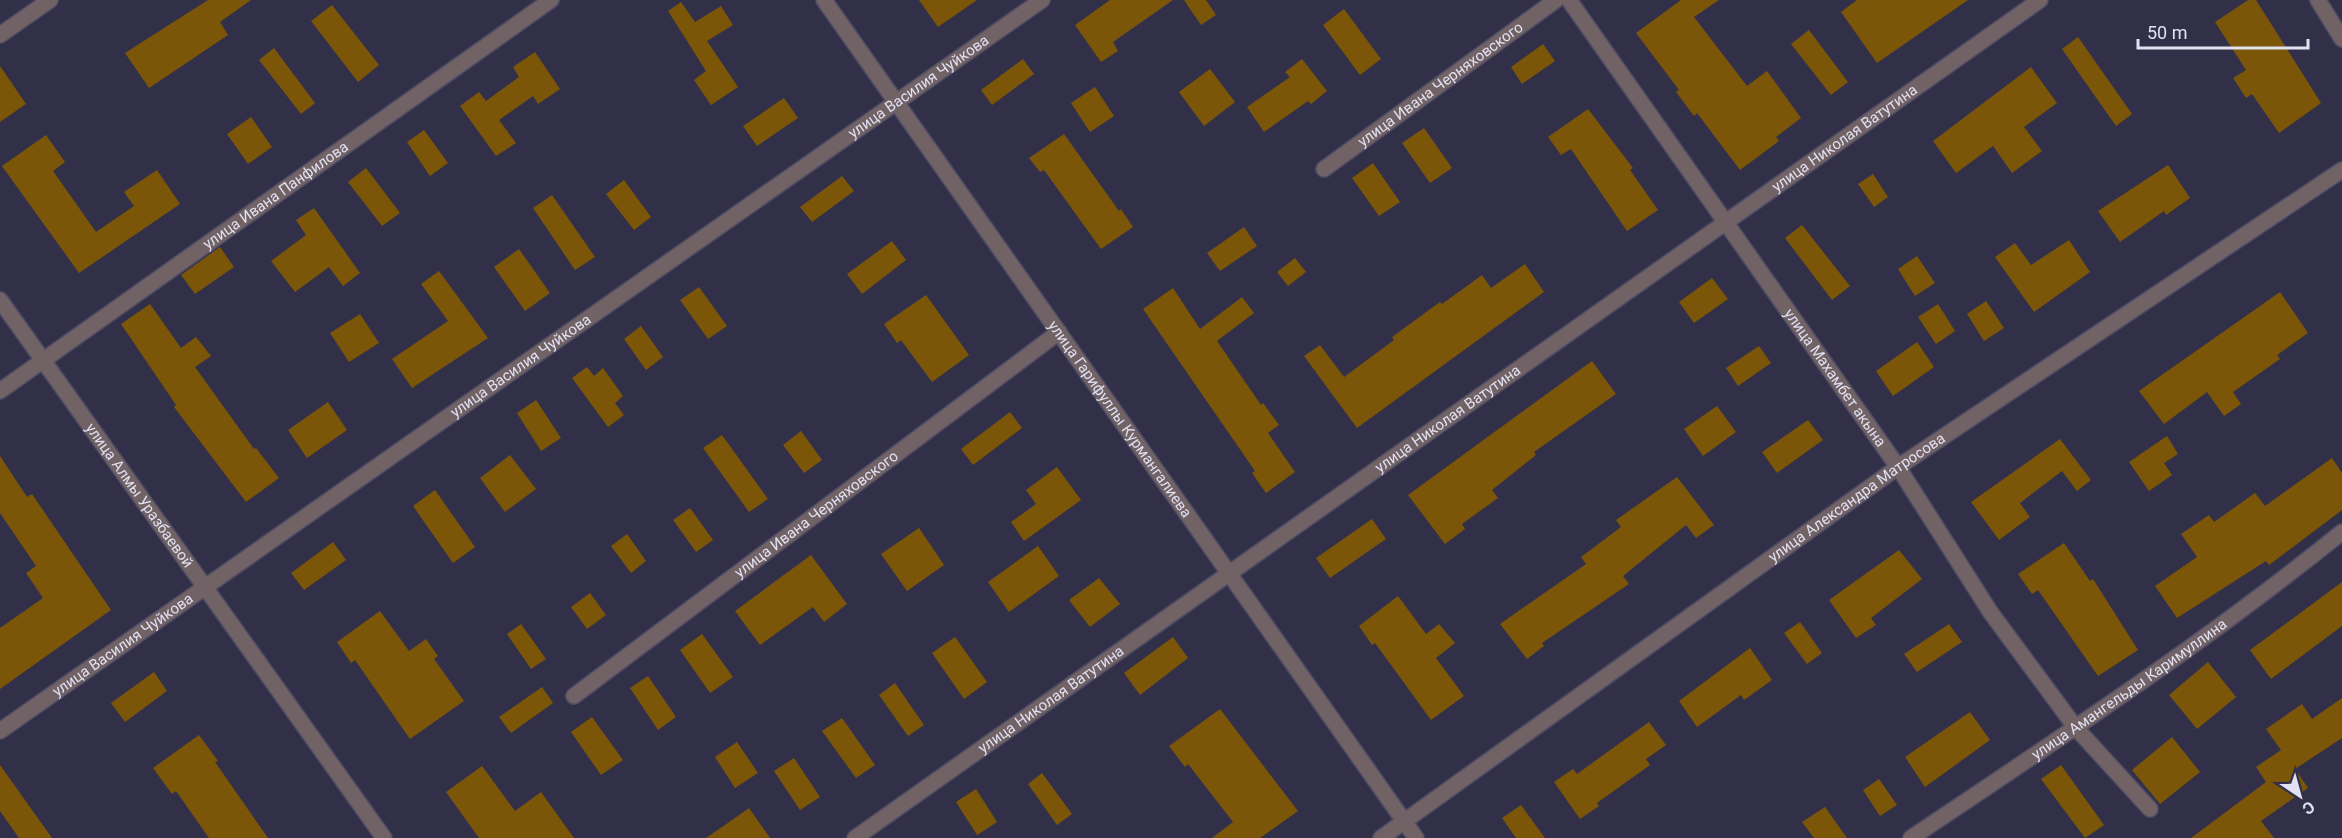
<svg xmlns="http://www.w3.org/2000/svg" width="2342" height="838" viewBox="0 0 2342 838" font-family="Roboto,sans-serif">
  <rect width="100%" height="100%" fill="#323049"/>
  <g fill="#7b5608">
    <polygon points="208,0 251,0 220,22 228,35 149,88 125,53"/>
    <polygon points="919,0 977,0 938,27"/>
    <polygon points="1110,0 1173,0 1113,42 1118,51 1101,62 1075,25"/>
    <polygon points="1184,0 1206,0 1216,15 1201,25"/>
    <polygon points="1681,0 1719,0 1694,17 1747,86 1767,71 1801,118 1776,137 1779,141 1740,170 1697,113 1694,116 1676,92 1679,90 1636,33"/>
    <polygon points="1857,0 1968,0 1877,63 1841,12"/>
    <polygon points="2248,0 2256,0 2321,103 2279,133 2252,94 2246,98 2233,78 2246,70 2215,22"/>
    <polygon points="681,2 695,22 721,6 733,25 707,41 738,87 711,105 694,80 706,71 668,11"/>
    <polygon points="332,5 379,65 358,82 311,21"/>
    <polygon points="1344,9 1381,59 1360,75 1323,25"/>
    <polygon points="1809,30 1848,82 1831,95 1791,44"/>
    <polygon points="2078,37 2132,114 2116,126 2062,49"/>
    <polygon points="1543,44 1555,61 1522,84 1511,67"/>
    <polygon points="274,48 315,103 301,114 259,60"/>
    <polygon points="535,52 560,89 538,104 533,96 499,120 516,143 496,156 460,106 479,92 486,101 519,77 513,67"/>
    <polygon points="1023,59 1034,74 992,105 981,90"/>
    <polygon points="1302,59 1327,91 1311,104 1308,101 1264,132 1247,107 1290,77 1285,72"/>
    <polygon points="0,66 26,104 0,122"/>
    <polygon points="2031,67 2057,103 2024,127 2042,151 2012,173 1993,146 1956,173 1933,141"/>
    <polygon points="1210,69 1235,102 1204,126 1179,92"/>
    <polygon points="1095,87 1114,116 1090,132 1071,103"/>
    <polygon points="784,98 798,118 757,146 743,126"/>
    <polygon points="1588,109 1633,168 1630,170 1658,210 1627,231 1571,149 1561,155 1548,137"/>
    <polygon points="251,117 272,147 248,164 227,134"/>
    <polygon points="1424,128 1452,168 1430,183 1402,143"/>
    <polygon points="424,130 448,163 430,176 407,142"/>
    <polygon points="1064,134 1119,211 1121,209 1133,227 1101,249 1044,170 1040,172 1029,158"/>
    <polygon points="46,135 65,162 53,171 96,232 134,206 124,192 157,170 180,204 79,273 2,166"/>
    <polygon points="1373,163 1400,202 1379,216 1352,178"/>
    <polygon points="2168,165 2190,198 2166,215 2164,211 2120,242 2098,211"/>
    <polygon points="366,168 400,213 382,226 348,182"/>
    <polygon points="1873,174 1888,197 1874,207 1858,184"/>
    <polygon points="842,176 854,191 812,222 800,207"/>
    <polygon points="624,180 651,217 634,230 606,194"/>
    <polygon points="552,195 595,257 575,270 533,208"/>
    <polygon points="314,208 360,273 343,286 329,267 295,292 271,261 306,235 296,220"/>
    <polygon points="1802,225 1850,286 1832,300 1785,238"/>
    <polygon points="1244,227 1257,246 1220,271 1207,253"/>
    <polygon points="2069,240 2090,272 2034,312 1995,257 2015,243 2031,265"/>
    <polygon points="892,241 906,260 862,294 847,274"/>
    <polygon points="220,247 234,267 195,294 181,275"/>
    <polygon points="519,249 550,293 525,311 494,267"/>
    <polygon points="1917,256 1935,283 1915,296 1898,269"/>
    <polygon points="1295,258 1306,272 1288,286 1277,272"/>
    <polygon points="1525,264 1544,292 1357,428 1304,356 1320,345 1344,377 1394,340 1392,337 1440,302 1442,304 1482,275 1491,288"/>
    <polygon points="439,271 488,338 412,388 392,359 448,321 421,284"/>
    <polygon points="1712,278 1728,299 1694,323 1679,302"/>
    <polygon points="699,287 727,326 708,339 680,300"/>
    <polygon points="1173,288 1200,329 1242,297 1254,313 1217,341 1261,405 1263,403 1279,425 1268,433 1295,472 1266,493 1252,473 1255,471 1143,309"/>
    <polygon points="2280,292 2308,333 2277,355 2280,359 2233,392 2241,404 2224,416 2207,392 2164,424 2139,391"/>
    <polygon points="926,295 969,355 932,382 901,340 897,343 884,324"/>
    <polygon points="1986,301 2004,328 1984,341 1967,314"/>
    <polygon points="150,304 181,348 196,337 211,356 195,367 254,449 256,448 279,478 246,502 174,407 176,405 121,324"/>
    <polygon points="1938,304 1955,331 1936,344 1918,317"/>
    <polygon points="360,314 379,343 349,362 330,333"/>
    <polygon points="641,326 663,357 646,370 624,339"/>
    <polygon points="1917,342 1934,367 1893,396 1876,371"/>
    <polygon points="1759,346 1771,363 1738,386 1726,368"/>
    <polygon points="1592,361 1616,394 1534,452 1536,455 1492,490 1498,498 1462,524 1465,529 1445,544 1408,495"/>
    <polygon points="587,367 594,376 603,368 623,396 615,403 624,415 608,427 572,378"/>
    <polygon points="536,400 561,438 541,451 517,413"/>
    <polygon points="328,402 347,430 307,458 288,430"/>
    <polygon points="1717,406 1736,432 1703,456 1684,429"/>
    <polygon points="1010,412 1022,428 973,465 961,449"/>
    <polygon points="1808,420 1823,440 1777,473 1762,452"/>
    <polygon points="801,431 822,460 804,473 783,445"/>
    <polygon points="722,435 768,499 749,512 703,448"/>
    <polygon points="2167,436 2178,454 2164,463 2172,475 2149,491 2129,462"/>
    <polygon points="2060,439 2091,480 2077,491 2062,471 2020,503 2030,517 1999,540 1971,502"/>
    <polygon points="510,455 536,489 505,512 480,478"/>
    <polygon points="0,456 27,497 32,494 111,610 0,689 0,628 43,598 26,573 36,566 0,513"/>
    <polygon points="2332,458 2342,473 2342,510 2269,565 2266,561 2177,618 2155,586 2197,557 2181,534 2209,515 2214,522 2255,493 2265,506"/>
    <polygon points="1057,467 1081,500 1024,541 1011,522 1036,504 1026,490"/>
    <polygon points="1677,477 1714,525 1696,538 1686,525 1623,576 1629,584 1542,643 1544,646 1527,659 1500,624 1586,564 1581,557 1621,527 1616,520"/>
    <polygon points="435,490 475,547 453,563 413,506"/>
    <polygon points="690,508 713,540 696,552 673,520"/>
    <polygon points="1372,519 1386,539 1330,578 1316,558"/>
    <polygon points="919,528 944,565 907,591 881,554"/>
    <polygon points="627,534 646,561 631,573 611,546"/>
    <polygon points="333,542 346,560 304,590 291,573"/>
    <polygon points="2064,543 2090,581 2093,579 2138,650 2098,676 2038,590 2032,594 2018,574"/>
    <polygon points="1038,546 1059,576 1009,612 988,582"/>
    <polygon points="1899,550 1922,579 1871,618 1876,625 1856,638 1829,600"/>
    <polygon points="811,555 847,604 824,622 813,607 760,645 735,611"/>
    <polygon points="1099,578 1120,604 1090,627 1069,600"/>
    <polygon points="2342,582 2342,626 2271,679 2250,650"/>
    <polygon points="590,593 606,615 587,629 571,607"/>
    <polygon points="1398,596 1426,634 1439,624 1455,643 1436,658 1464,696 1431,720 1375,643 1372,645 1359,626"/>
    <polygon points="380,611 409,651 426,639 438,656 434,659 464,701 410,739 355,660 351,663 337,642"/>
    <polygon points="1800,622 1822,653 1807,664 1784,633"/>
    <polygon points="521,624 546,659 531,669 507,634"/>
    <polygon points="1949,624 1962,642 1917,672 1904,654"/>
    <polygon points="702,634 733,677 710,693 680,650"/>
    <polygon points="955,637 987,682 964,699 932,653"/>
    <polygon points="1173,637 1188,658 1140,695 1124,673"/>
    <polygon points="1750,648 1772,680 1744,700 1741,695 1697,727 1679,701"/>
    <polygon points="2208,662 2236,697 2197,729 2169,695"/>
    <polygon points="154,672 167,691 125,722 111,703"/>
    <polygon points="648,676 676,717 658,730 630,688"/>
    <polygon points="895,683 924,725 908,736 879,695"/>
    <polygon points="542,687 553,703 511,733 499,717"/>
    <polygon points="2342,698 2342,738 2295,769 2308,788 2261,821 2274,838 2191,838 2266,782 2256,767 2281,750 2266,729 2302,704 2312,719"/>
    <polygon points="1220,709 1298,811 1260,838 1212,838 1233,822 1188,764 1185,767 1169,746"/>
    <polygon points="1970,712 1990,740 1925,787 1905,757"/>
    <polygon points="592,717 623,760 601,775 571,732"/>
    <polygon points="842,718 875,765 856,778 822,731"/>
    <polygon points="1649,722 1666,745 1646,759 1650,765 1597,803 1599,806 1580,819 1554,782 1573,769 1577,774"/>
    <polygon points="199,735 218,761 215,762 268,838 209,838 176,791 172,794 153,768"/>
    <polygon points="2172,737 2200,772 2160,804 2132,770"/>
    <polygon points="737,742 758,773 735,788 715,757"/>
    <polygon points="794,758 820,797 800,810 774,771"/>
    <polygon points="0,765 52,838 19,838 0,811"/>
    <polygon points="2061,765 2104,825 2085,838 2041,779"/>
    <polygon points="482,766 515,811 541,792 574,838 479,838 446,792"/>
    <polygon points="1042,773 1072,814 1057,825 1028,784"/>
    <polygon points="1879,779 1897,805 1880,816 1863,790"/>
    <polygon points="976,789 997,822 977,835 956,802"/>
    <polygon points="1521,805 1545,838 1516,838 1502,818"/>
    <polygon points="1825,807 1847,838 1814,838 1802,822"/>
    <polygon points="749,808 770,838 706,838 725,825"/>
  </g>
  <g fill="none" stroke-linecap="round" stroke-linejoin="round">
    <defs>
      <g id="minor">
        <path id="s1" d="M824,0L1416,838"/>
        <path id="s2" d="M1569,0L1898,467L1991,613L2076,728L2150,809"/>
        <polyline points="2318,0 2342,39"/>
        <polyline points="0,35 50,0"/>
        <path id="s3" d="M1324,169L1556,0"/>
        <path id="s4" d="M0,300L384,838"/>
        <path id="s5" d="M0,391L551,0"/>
        <path id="s6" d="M574,696L1059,332"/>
        <path id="s7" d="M0,731L1042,0"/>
        <path id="s8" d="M855,838L2040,0"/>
        <path id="s9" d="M1381,838L1898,467L2342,170"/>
        <path id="s10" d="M1911,838C2057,740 2205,643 2342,532"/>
      </g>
    </defs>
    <use href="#minor" stroke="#4e4c64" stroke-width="18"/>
    <use href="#minor" stroke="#716265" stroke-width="15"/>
  </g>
  <g text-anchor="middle" stroke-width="5" stroke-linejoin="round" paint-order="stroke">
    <g font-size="15" fill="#e2e1f2" stroke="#323049">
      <text dy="5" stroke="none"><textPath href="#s3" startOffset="144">улица Ивана Черняховского</textPath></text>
      <text dy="5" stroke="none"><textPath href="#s7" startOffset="1122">улица Василия Чуйкова</textPath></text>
      <text dy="5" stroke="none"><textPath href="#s8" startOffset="1212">улица Николая Ватутина</textPath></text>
      <text dy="5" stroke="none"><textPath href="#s5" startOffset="338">улица Ивана Панфилова</textPath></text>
      <text dy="5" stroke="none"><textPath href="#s7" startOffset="636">улица Василия Чуйкова</textPath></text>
      <text dy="5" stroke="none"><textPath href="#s2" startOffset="462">улица Махамбет акына</textPath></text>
      <text dy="5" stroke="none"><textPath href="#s1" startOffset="513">улица Гарифуллы Курмангалиева</textPath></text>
      <text dy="5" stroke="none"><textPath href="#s8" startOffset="726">улица Николая Ватутина</textPath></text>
      <text dy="5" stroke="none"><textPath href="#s4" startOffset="240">улица Алмы Уразбаевой</textPath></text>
      <text dy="5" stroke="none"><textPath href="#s9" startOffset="585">улица Александра Матросова</textPath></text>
      <text dy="5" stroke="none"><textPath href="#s6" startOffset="303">улица Ивана Черняховского</textPath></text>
      <text dy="5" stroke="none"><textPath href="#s7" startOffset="150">улица Василия Чуйкова</textPath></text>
      <text dy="5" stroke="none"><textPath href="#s10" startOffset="264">улица Амангельды Каримуллина</textPath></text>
      <text dy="5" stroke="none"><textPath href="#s8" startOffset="240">улица Николая Ватутина</textPath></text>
    </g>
  </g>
  <g transform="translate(2300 796) rotate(144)" stroke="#323049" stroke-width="4.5" paint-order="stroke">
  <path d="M0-4.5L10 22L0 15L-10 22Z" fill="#e2e1f2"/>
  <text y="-9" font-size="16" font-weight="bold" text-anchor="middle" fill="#e2e1f2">С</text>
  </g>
  <path d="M2138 39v9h170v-9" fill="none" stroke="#e2e1f2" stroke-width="3"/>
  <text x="2147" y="39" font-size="18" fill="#e2e1f2" stroke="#323049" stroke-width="4.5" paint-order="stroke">50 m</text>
</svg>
